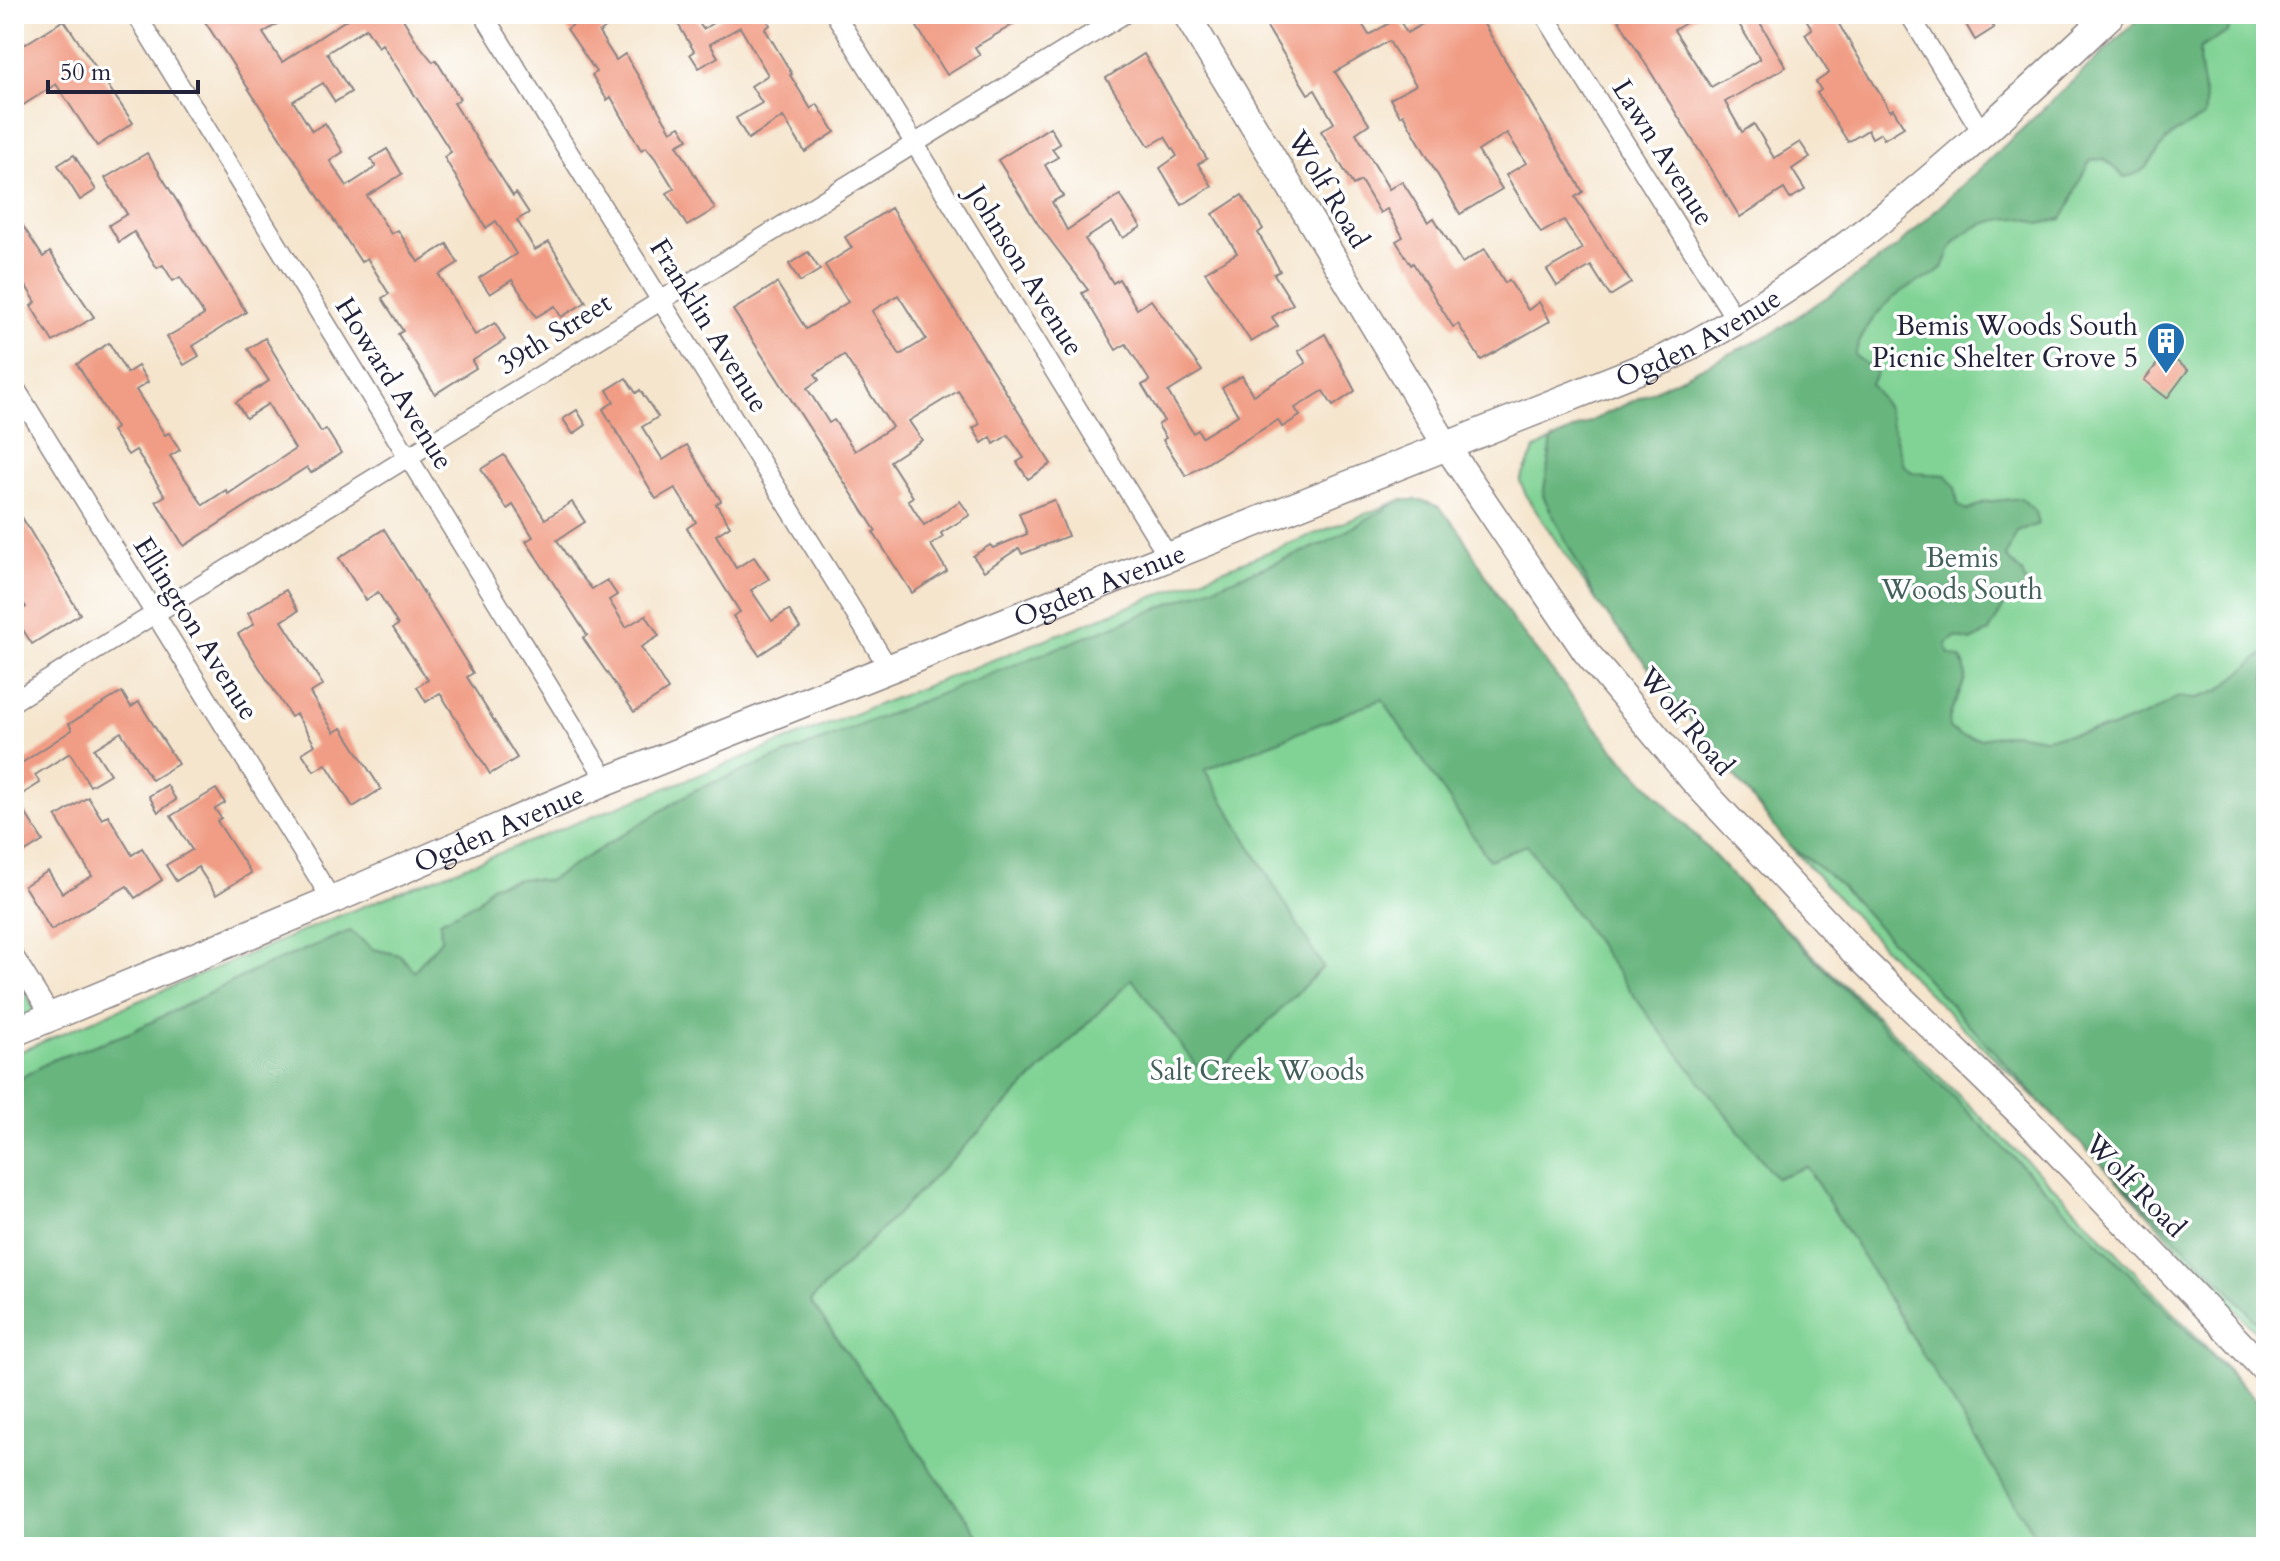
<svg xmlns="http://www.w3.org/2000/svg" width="2280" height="1561" viewBox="0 0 2280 1561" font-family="Cardo,serif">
  <rect width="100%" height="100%" fill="#fff"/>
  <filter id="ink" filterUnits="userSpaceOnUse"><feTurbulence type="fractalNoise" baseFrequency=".0125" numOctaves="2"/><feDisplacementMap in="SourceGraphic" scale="16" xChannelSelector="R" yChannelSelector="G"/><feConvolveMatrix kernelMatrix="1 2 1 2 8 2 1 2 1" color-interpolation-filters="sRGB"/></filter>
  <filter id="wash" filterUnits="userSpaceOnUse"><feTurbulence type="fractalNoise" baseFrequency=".006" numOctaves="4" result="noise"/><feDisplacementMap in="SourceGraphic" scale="32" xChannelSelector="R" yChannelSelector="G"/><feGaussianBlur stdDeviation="1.8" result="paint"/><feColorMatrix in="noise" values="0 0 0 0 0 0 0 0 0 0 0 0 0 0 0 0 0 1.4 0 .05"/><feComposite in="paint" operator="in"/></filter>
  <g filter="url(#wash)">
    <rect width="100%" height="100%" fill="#f5e5cd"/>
    <g fill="#81d395" stroke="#527a68" stroke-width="2">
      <polygon points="2144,14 2266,14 2266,1343 2109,1171 1898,963 1789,845 1597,602 1528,499 1520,481 1535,449 1773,333 1836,291 1897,247"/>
      <polygon points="1401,500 1421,500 1439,507 1459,530 1512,620 1611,746 1753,897 2065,1198 2266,1410 2266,1547 14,1547 14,1054 336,917"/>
      <polygon points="14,975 37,1012 14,1022"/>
    </g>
    <g fill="#68b57e" stroke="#456c5c" stroke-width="2">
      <path d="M2144,14H2232L2228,32L2200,48C2196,72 2209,91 2204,117C2193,123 2180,129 2170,137C2153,153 2151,174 2124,177L2104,159L2091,160C2077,179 2075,201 2062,219L2039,224C2018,210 1973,223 1956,241C1947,251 1949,263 1938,272C1932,278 1924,279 1916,283C1884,301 1867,321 1854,355L1877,372L1871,384L1887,408L1904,465L1913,473L1946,475L1955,487L1958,505L1967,511L1984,502L2021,498L2036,512L2039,524L2017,531L2006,557L2022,573L2028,590L2006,602L1989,632L1971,641L1955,637L1946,645L1949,654L1961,658C1976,684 1947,700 1949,728L1962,736L1980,739L2015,733L2044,738L2112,728L2151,713L2178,697L2198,698L2218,691L2266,652V1333L2230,1291L2062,1125L1835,880L1789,845L1597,602L1543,496L1552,440L1773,333L1836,291L1897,247Z"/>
      <polygon points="1401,500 1421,500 1439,507 1459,530 1512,620 1611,746 1753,897 2266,1410 2266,1547 2042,1547 1807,1167 1776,1178 1647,1014 1527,845 1489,860 1382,699 1205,770 1323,967 1208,1082 1132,979 810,1301 987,1547 14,1547 14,1082 52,1060 129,1033 260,968 350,931 373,949 400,955 414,971 441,940 440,921 477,902 492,885 525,878 548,881 695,790 1325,543"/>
    </g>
    <g id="blocks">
      <g fill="#f19d85" fill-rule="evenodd">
        <polygon points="200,14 293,14 263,33 282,62 355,14 400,14 417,42 433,62 436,60 460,99 454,103 513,196 516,193 529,213 517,220 535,250 549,242 586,302 561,317 555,306 536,317 512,280 490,294 479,278 516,254 496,221 486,228 444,157 451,152 382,44 378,47 366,28 327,53 351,92 335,102 323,83 293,101 312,131 325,123 343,152 330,161 347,186 376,167 371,159 387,149 402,174 367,196 391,234 398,230 418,262 447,244 458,263 439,275 475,335 495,323 505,340 472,361 476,368 435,394 398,334 403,331 382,298 389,294 367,258 361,262"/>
        <polygon points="590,14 599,14 607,27 599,33 616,60 625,54 671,131 680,126 688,139 677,145 715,209 687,226 667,193 674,189 655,158 646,147 641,150 611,97 607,100 592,75 596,72 567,29"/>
        <polygon points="672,14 693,14 703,29 728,14 764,14 770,25 765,29 792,74 790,75 811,109 817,104 835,132 805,152 783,117 748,139 736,118 762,103 751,86 768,75 740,27 710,44 718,57 699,68 690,54 694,51"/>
        <polygon points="909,14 1031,14 975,47 980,55 947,75"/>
        <polygon points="1259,14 1356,14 1369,35 1398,18 1407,33 1440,14 1478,14 1583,192 1575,197 1631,283 1610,296 1591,266 1557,286 1547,270 1582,249 1564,220 1541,233 1506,175 1526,163 1507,133 1478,151 1502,189 1460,214 1403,114 1400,116 1390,99 1416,85 1389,41 1335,72 1369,124 1356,133 1389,189 1402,181 1428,222 1434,218 1462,263 1485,249 1505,283 1509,280 1528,310 1539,302 1550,321 1481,360 1458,324 1453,327 1413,263 1411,265 1396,241 1403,237 1387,209 1380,213 1361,181 1353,185 1321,131 1334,123 1315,90 1308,94"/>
        <polygon points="1615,14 1701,14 1674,30 1711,87 1760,59 1733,14 1755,14 1786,67 1725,102 1742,132 1754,124 1774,158 1800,142 1810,157 1792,169 1805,190 1790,199 1784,189 1740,217"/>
        <polygon points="1803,14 1833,14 1890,111 1893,109 1904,127 1884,139 1881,133 1872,138 1868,130 1848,142 1817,93 1821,90 1816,82 1829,73 1805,34 1812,29"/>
        <polygon points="1960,14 1986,14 1994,28 1975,40"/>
        <polygon points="64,20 133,123 97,146 56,84 14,111 14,51"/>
        <polygon points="1144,54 1207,159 1198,164 1212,186 1182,205 1160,168 1177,156 1165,137 1149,146 1106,78"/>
        <polygon points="1050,127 1060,144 1052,149 1058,157 1045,165 1063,196 1052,202 1067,230 1120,195 1141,227 1123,238 1112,222 1085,239 1113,283 1119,279 1137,309 1151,300 1202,371 1168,392 1193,433 1198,430 1202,437 1238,415 1222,388 1242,376 1253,395 1306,363 1298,351 1325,334 1355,391 1333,406 1323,391 1295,408 1300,416 1282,427 1278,420 1186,476 1163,440 1166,438 1158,425 1164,421 1142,385 1150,381 1126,344 1116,350 1082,293 1088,290 1038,224 998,160"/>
        <polygon points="147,153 246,312 193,346 199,356 184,365 167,337 204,315 180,277 173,281 163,265 157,268 134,232 119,242 109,225 127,214 105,178"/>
        <polygon points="74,155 96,190 80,200 58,165"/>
        <polygon points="1242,195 1263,229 1258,233 1280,271 1274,274 1293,304 1272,317 1278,326 1251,342 1205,272 1237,253 1213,214"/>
        <path d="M891,208L1051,464L1028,479L1017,462L1024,458L1008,435L994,444L991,437L982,443L973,428L980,424L958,391L909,421L922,440L890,461L913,497L908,500L924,525L960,501L970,515L941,533L943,537L931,545L947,571L912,593L873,532L876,531L733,310L777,283L806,329L848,302L825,265L852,248L845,237ZM898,295L926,339L900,355L872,311ZM844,355L892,427L855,451L834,420L829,423L807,388L819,380L815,374Z"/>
        <polygon points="14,212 43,257 50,252 94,317 53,342 31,306 36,302 14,267"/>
        <polygon points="808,252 820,270 800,282 789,264"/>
        <polygon points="265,338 321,432 326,429 341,453 311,473 307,467 184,546 156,501 165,496 136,450 128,455 112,431 116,428 77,364 109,343 127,373 138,366 148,382 136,390 165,435 169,433 180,450 170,456 203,505 226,490 228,494 295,449 268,404 246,418 236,402 269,381 248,349"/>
        <polygon points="2166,353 2188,370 2167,398 2144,380"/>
        <polygon points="626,378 636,393 640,390 658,417 642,427 663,460 687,445 721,501 716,504 730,526 716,535 736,568 754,557 769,579 751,590 772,621 789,610 800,628 759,655 733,616 740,612 687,528 696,522 675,488 656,499 603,409 614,402 607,390"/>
        <polygon points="577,410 586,425 573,434 563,419"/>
        <polygon points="504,455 545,519 572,502 585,522 557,540 576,570 592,589 607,580 617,595 609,600 626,627 646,615 659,636 641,647 668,690 634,712 583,638 587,635 526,541 533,537 513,505 507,509 481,469"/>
        <polygon points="1054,500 1068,536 1022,554 1019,548 984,571 973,556 990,545 993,548 1027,534 1019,513"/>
        <polygon points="14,504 80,614 32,644 14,616 26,607 14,589"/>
        <polygon points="384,529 473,673 467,677 517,758 490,774 440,693 426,702 417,687 428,680 393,628 398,625 378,592 366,600 339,558"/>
        <polygon points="286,590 298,611 282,621 323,685 310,693 334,732 342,728 381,789 353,807 326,764 314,771 302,753 315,745 296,714 291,717 238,634 254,624 248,613"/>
        <polygon points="122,692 131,707 139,702 178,764 152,780 121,732 94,749 110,774 90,786 70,753 35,775 40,783 16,798 43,841 22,854 14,842 14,768 72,730 69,724"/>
        <polygon points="167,785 176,800 158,812 149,796"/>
        <polygon points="216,789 225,803 215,809 221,818 217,821 251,873 216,895 198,867 176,881 166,865 192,850 171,816"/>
        <polygon points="88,797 102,819 108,815 132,855 142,848 162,880 135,898 127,886 51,930 24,886 48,871 62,893 92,876 56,817"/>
      </g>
    </g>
  </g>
  <g filter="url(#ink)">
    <use href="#blocks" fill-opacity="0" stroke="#8c8484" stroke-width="2"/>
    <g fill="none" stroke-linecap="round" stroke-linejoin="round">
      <defs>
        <g id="minor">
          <polyline points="136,14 607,781"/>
          <polyline points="483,14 888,667"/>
          <polyline points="835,14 1168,556"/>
          <polyline points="1544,14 1736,320"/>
          <polyline points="1909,14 1983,134"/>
          <polyline points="14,386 332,900"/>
          <polyline points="14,701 1124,14"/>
          <polyline points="14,956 51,1016"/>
        </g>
        <polyline id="secondary" points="1186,14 1447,447 1586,652 1691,778 1853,951 2026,1119 2266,1371"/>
        <g id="primary">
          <path id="s1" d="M14,1032L332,900L607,781L1665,359C1837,274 1973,144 2111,14"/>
        </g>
      </defs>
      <use href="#minor" stroke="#8c8484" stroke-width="21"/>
      <use href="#secondary" stroke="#8c8484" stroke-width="29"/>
      <use href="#primary" stroke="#8c8484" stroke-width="31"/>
      <use href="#minor" stroke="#fff" stroke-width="18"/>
      <use href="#secondary" stroke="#fff" stroke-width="26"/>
      <use href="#primary" stroke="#fff" stroke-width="28"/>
    </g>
  </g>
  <defs>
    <symbol id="building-pin" viewBox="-11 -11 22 30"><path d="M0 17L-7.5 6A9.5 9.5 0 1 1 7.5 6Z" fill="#1f6fb2" stroke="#fff"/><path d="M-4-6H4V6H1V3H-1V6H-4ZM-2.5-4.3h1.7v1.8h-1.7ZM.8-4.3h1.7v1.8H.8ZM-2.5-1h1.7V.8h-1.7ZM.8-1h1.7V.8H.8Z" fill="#fff"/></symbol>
  </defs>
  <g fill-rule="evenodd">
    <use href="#building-pin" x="2144" y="319" width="44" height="60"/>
  </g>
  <g text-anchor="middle" stroke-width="7" stroke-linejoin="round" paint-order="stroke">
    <g font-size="28" fill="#22223b" stroke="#fff">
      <text transform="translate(1664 152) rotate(58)" y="10">Lawn Avenue</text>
      <text transform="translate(1329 189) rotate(59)" y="10">Wolf Road</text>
      <text transform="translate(1026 270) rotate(58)" y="10">Johnson Avenue</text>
      <text transform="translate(710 325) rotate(58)" y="10">Franklin Avenue</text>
      <text transform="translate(554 333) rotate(-32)" y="10">39th Street</text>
      <text dy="10" stroke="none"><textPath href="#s1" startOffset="1822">Ogden Avenue</textPath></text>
      <text transform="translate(395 383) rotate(58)" y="10">Howard Avenue</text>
      <text dy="10" stroke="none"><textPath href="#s1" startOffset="1174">Ogden Avenue</textPath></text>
      <text transform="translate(197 628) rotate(58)" y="10">Ellington Avenue</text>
      <text transform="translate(1687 721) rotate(50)" y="10">Wolf Road</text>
      <text dy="10" stroke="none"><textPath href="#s1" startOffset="526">Ogden Avenue</textPath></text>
      <text transform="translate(2136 1185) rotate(46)" y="10">Wolf Road</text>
    </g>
    <g font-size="28" fill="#22223b" stroke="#fff" text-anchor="end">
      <text x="2138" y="335">Bemis Woods South<tspan x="2138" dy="32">Picnic Shelter Grove 5</tspan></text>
    </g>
    <g font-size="28" fill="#43605a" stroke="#fff">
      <text x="1962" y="567">Bemis<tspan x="1962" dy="32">Woods South</tspan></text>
      <text x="1257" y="1080">Salt Creek Woods</text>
    </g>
  </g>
  <rect width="2280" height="1561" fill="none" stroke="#fff" stroke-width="48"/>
  <path d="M48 80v12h150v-12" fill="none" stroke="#22223b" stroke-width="4"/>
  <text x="60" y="80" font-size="24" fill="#22223b" stroke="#ffffff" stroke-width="6" paint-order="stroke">50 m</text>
</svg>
